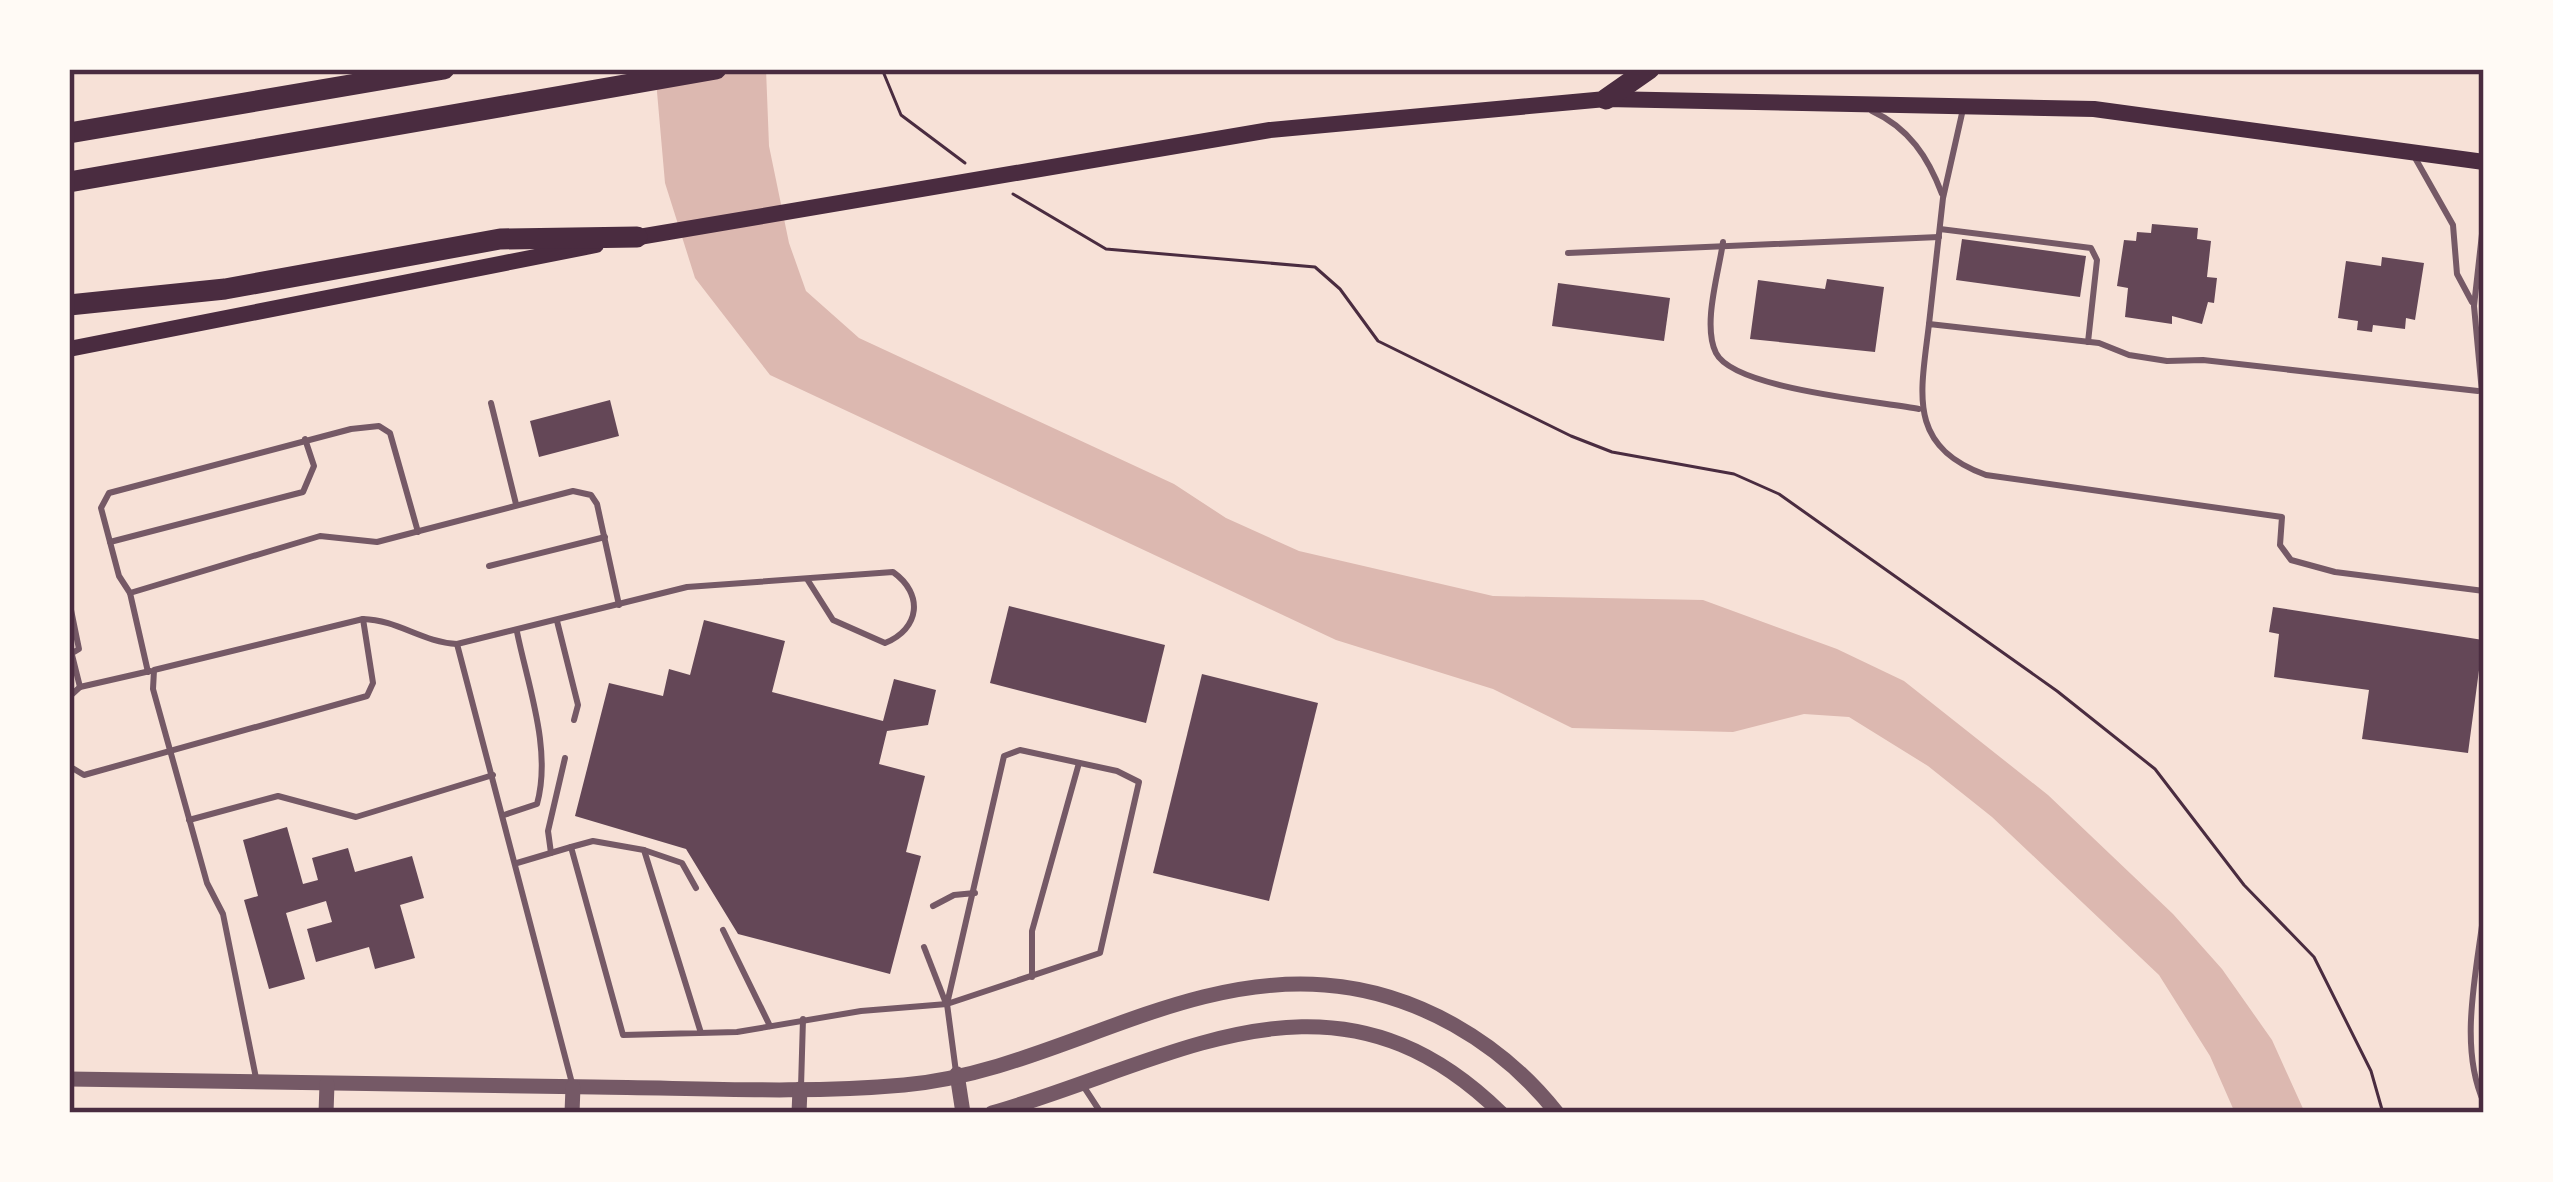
<svg xmlns="http://www.w3.org/2000/svg" width="2553" height="1182" viewBox="0 0 2553 1182" font-family="Karla,sans-serif">
  <rect width="100%" height="100%" fill="#f7e1d7"/>
  <polygon fill="#dcb8b0" points="655,69 766,69 769,146 789,243 806,291 859,338 1174,484 1226,518 1299,551 1493,596 1703,600 1837,649 1904,681 2048,795 2173,914 2222,969 2272,1040 2305,1113 2235,1113 2210,1056 2159,975 1992,817 1928,766 1849,717 1804,714 1733,732 1572,728 1493,689 1336,640 770,375 695,278 665,183"/>
  <g fill="#644757">
    <polygon points="2152,224 2198,228 2197,239 2211,241 2207,277 2217,278 2214,303 2208,302 2202,324 2172,316 2172,324 2125,317 2128,288 2117,286 2124,240 2136,241 2137,232 2151,233"/>
    <polygon points="1962,239 2086,256 2080,297 1956,280"/>
    <polygon points="2382,257 2424,263 2415,320 2406,318 2405,329 2373,325 2372,332 2357,330 2358,321 2338,318 2346,261 2381,266"/>
    <polygon points="1827,279 1884,287 1875,352 1750,339 1758,280 1825,289"/>
    <polygon points="1558,283 1670,298 1664,341 1552,326"/>
    <polygon points="610,400 619,436 539,457 530,421"/>
    <polygon points="1009,606 1165,645 1146,723 990,683"/>
    <polygon points="2273,607 2483,640 2468,753 2362,739 2369,690 2274,677 2279,634 2269,632"/>
    <polygon points="704,620 785,641 772,692 883,721 894,679 936,690 928,725 887,731 879,764 925,776 906,852 921,856 890,974 738,934 686,849 575,816 609,683 663,696 669,669 690,675"/>
    <polygon points="1202,674 1318,703 1269,901 1153,873"/>
    <polygon points="287,827 303,884 318,880 312,858 348,848 355,872 412,856 424,898 400,905 415,958 375,969 369,947 316,962 307,929 332,922 326,901 286,913 305,979 269,989 244,900 258,896 243,840"/>
  </g>
  <g fill="none" stroke-linecap="round" stroke-linejoin="round">
    <g stroke="#4a2c40" stroke-width="3">
      <polyline points="882,69 901,115 965,163"/>
      <polyline points="1013,194 1106,249 1315,267 1340,289 1378,341 1571,436 1612,452 1734,474 1779,494 2057,691 2155,769 2244,885 2314,957 2371,1071 2383,1113"/>
    </g>
    <g stroke="#755966" stroke-width="6">
      <path d="M1872,111C1909,128 1928,157 1942,194"/>
      <polyline points="2414,156 2453,225 2457,274 2472,302"/>
      <polyline points="2484,216 2474,306 2484,414"/>
      <polyline points="1940,229 2091,248 2097,260 2088,342"/>
      <path d="M1723,242C1719,272 1702,325 1716,353C1734,389 1878,401 1919,409"/>
      <polyline points="1568,253 1939,237"/>
      <polyline points="1929,324 1943,198 1963,109"/>
      <path d="M2478,391L2203,360L2167,361L2129,355L2099,343L1929,324C1921,393 1906,446 1986,475L2282,517L2280,545L2291,560L2335,572L2484,591"/>
      <polyline points="491,403 516,504"/>
      <polyline points="110,542 303,492 314,466 305,439"/>
      <polyline points="489,566 605,537"/>
      <polyline points="130,593 119,576 101,508 109,493 351,429 379,426 390,433 418,532"/>
      <polyline points="69,600 79,649 69,655"/>
      <polyline points="557,621 578,705 574,720"/>
      <polyline points="457,644 573,1087"/>
      <polyline points="72,655 80,687 150,671"/>
      <polyline points="148,672 130,593 320,536 377,542 573,491 591,495 597,504 619,605"/>
      <polyline points="69,697 80,687"/>
      <polyline points="69,766 84,775 367,696 373,683 363,619"/>
      <path d="M504,815L537,804C552,750 528,686 517,632"/>
      <polyline points="189,820 278,796 356,817 493,775"/>
      <polyline points="644,850 682,863 696,888"/>
      <polyline points="551,853 548,831 565,758"/>
      <polyline points="517,863 571,847"/>
      <polyline points="933,906 954,895 975,893"/>
      <path d="M2484,910C2477,971 2458,1046 2484,1103"/>
      <polyline points="723,930 770,1026"/>
      <polyline points="924,947 945,1001"/>
      <polyline points="1032,977 1032,931 1079,763"/>
      <polyline points="947,1004 1004,756 1020,750 1117,771 1139,782 1100,953 947,1004 956,1072"/>
      <polyline points="701,1033 644,850 593,841 571,847 623,1035 737,1032 861,1011 947,1004"/>
      <path d="M256,1078L223,914L207,883L153,689L154,670L363,619C398,620 422,642 457,644L687,587L893,572C924,594 920,629 885,643L833,620L807,579"/>
      <polyline points="801,1087 803,1019"/>
      <polyline points="1084,1087 1101,1113"/>
    </g>
    <g stroke="#755966" stroke-width="15">
      <polyline points="957,1074 963,1113"/>
      <path d="M69,1079C245,1082 420,1085 595,1087C698,1088 802,1094 904,1085C1050,1072 1176,973 1325,985C1416,992 1501,1042 1557,1113"/>
      <polyline points="326,1113 327,1084"/>
      <polyline points="572,1113 573,1087"/>
      <polyline points="799,1113 800,1089"/>
      <path d="M992,1113C1175,1061 1333,948 1501,1113"/>
    </g>
    <g stroke="#4a2c40" stroke-width="16">
      <polyline points="627,239 1270,130 1606,99 2094,109 2484,162"/>
      <polyline points="69,349 596,245"/>
    </g>
    <g stroke="#4a2c40" stroke-width="21">
      <polyline points="1606,99 1649,69"/>
      <polyline points="69,133 444,69"/>
      <polyline points="69,182 716,69"/>
      <polyline points="69,305 225,289 500,239 637,237"/>
    </g>
  </g>
  <rect width="2553" height="1182" fill="none" stroke="#fffaf5" stroke-width="144"/>
  <rect x="72" y="72" width="2409" height="1038" fill="none" stroke="#4a2c40" stroke-width="4.5"/>
</svg>
